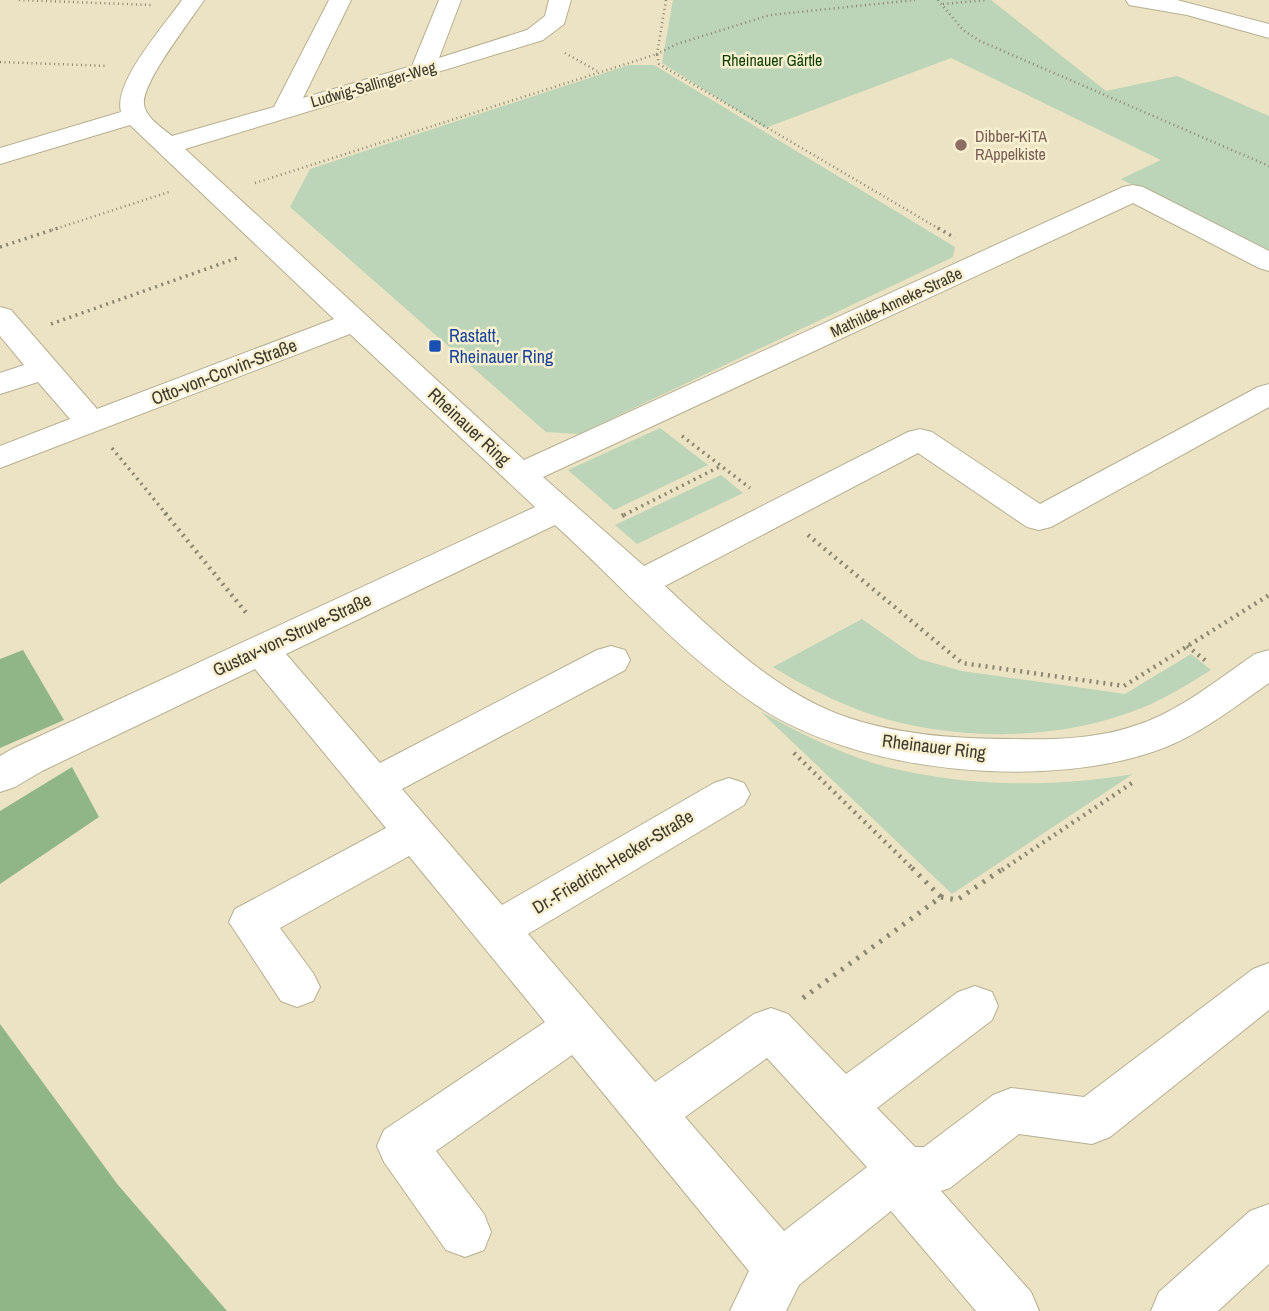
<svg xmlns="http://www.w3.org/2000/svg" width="1269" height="1311" viewBox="0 0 1269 1311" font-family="'Archivo Narrow',sans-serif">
  <rect width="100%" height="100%" fill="#ebe3c3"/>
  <g fill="#bcd4b7">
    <polygon points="673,0 991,0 1106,91 1177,76 1269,116 1269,256 1121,179 1161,160 951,58 765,128 662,63"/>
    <polygon points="629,65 654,65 955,247 953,257 579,434 546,432 290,207 310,169"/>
    <polygon points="660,428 708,465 614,510 568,470"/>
    <polygon points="721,475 743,493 637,544 615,525"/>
    <path d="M862,619L919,659L962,671L1125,694L1191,654L1211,670C1185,686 1160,702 1131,712C1049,742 947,741 864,712C832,700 802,685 773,667Z"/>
    <path d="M761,712C800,733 840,754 883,766C965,787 1050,788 1133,774L952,894Z"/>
  </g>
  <g fill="#90b688">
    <polygon points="23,650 64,720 0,748 0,659"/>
    <polygon points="72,767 99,817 0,884 0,811"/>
    <polygon points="0,1024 118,1185 227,1311 0,1311"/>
  </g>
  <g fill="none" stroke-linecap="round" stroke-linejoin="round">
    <defs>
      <g id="minor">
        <path d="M182,0H204C191,20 142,82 144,104C145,117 162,128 172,136L274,107L329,0H351L303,98L412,66L439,0H461L439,58L527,30L545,16L549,0H571L564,24L543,40L185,149L524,460L1123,187L1133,185L1143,187L1269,251V271L1259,268L1133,203L543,477L644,566L908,432L920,429L932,432L1040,504L1258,387L1269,384V407L1051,527L1039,530L1027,527L918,453L665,586C719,636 777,694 849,718C900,735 958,739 1011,739C1053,740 1098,739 1137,725C1180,711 1218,679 1255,654L1269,650V683C1236,706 1203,732 1166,747C1052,792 858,774 756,705C682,655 621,585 555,525L286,654L380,763L597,650L611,646L625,650L630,660L625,670L402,789L502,905L714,783L729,778L744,783L750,794L744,805L528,934L655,1082L754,1014L771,1008L788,1014L846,1074L958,992L975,986L992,992L998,1006L992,1020L877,1108L915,1147H924L993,1095L1011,1088L1084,1097L1253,969L1269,963V1010L1110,1137L1092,1144L1019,1134L950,1188L941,1191L1031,1292L1039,1311H976L891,1211L799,1285L786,1311H730L749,1271L572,1055L436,1151L484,1214L491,1232L484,1250L465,1257L446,1250L384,1162L377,1146L384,1130L545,1022L409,856L280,928L313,973L320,987L313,1001L297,1007L281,1001L229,922L235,909L386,828L255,669L42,771L15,787L0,792V756L12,749L535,507L350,334L0,468V446L70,419L38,382L0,394V373L24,365L0,336V307L11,310L97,409L334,319L130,125L0,164V148L121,112C113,82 164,26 182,0ZM767,1058L867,1167L784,1231L685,1117Z"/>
        <polygon points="1126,0 1177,0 1269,24 1269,38 1187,15 1129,5"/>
        <polygon points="1269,1204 1269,1264 1218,1311 1151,1311 1159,1292 1250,1211"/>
      </g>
    </defs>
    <use href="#minor" stroke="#b7af91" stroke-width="2"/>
    <g stroke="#8b8670" stroke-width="2.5" stroke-dasharray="1 3.5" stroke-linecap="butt">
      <polyline points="19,0 151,5"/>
      <polyline points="666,0 657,54 677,44 770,15 915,0"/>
      <polyline points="938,0 963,30 980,41 1269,166"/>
      <polyline points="943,4 987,0"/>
      <polyline points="565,53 597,71"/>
      <polyline points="0,62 108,66"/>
      <polyline points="255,183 657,54 659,64 941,230"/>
      <polyline points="52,230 169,192"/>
    </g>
    <g stroke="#8b8670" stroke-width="3.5" stroke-dasharray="2 4.5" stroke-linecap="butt">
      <polyline points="938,228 955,238"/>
      <polyline points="0,247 58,228"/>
      <polyline points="51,324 237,258"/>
      <polyline points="682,436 750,488"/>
      <polyline points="112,448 167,515"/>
      <polyline points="624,515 721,466"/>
    </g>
    <g stroke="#8b8670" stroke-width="4.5" stroke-dasharray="2 5" stroke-linecap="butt">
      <polyline points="165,513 248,615"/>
      <polyline points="622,516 627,513"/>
      <polyline points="808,535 962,663 1124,686 1269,595"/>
      <polyline points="1187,646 1206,661"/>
      <polyline points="794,753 914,870"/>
      <polyline points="1002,870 1132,783"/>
    </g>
    <g stroke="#8b8670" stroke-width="5" stroke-dasharray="2.5 7" stroke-linecap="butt">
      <polyline points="912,868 941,897"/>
      <polyline points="803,998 941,897 957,900 1004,868"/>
    </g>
    <use href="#minor" fill="#fff" fill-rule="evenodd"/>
  </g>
  <circle fill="#8d6e63" stroke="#f8f0d0" stroke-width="2.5" cx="961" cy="145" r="7"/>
  <rect fill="#1a4fb4" stroke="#f8f0d0" stroke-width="2.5" x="428" y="339" width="14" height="14" rx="3.5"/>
  <g text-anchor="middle" stroke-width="5" stroke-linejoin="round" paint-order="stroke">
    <g font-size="16" fill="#0a3e00" stroke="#f8f0d0">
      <text x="772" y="66">Rheinauer Gärtle</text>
    </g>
    <g font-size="16" fill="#3b382b" stroke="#f8f0d0">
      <text transform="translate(373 84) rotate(-16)" y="6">Ludwig-Sallinger-Weg</text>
      <text transform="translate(896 302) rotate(-25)" y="6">Mathilde-Anneke-Straße</text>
    </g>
    <g font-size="16" fill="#785e54" stroke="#f8f0d0" text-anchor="start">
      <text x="975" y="142">Dibber-KiTA<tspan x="975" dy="18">RAppelkiste</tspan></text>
    </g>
    <g font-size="18" fill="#164399" stroke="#f8f0d0" text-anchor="start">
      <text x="449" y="342">Rastatt,<tspan x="449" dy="21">Rheinauer Ring</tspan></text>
    </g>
    <g font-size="18" fill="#3b382b" stroke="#f8f0d0">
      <text transform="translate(224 372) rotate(-21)" y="6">Otto-von-Corvin-Straße</text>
      <text transform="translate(469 427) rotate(43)" y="6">Rheinauer Ring</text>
      <text transform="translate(292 635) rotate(-25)" y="6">Gustav-von-Struve-Straße</text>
      <text transform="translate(934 747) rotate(7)" y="6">Rheinauer Ring</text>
      <text transform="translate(613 862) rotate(-31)" y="6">Dr.-Friedrich-Hecker-Straße</text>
    </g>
  </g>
</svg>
